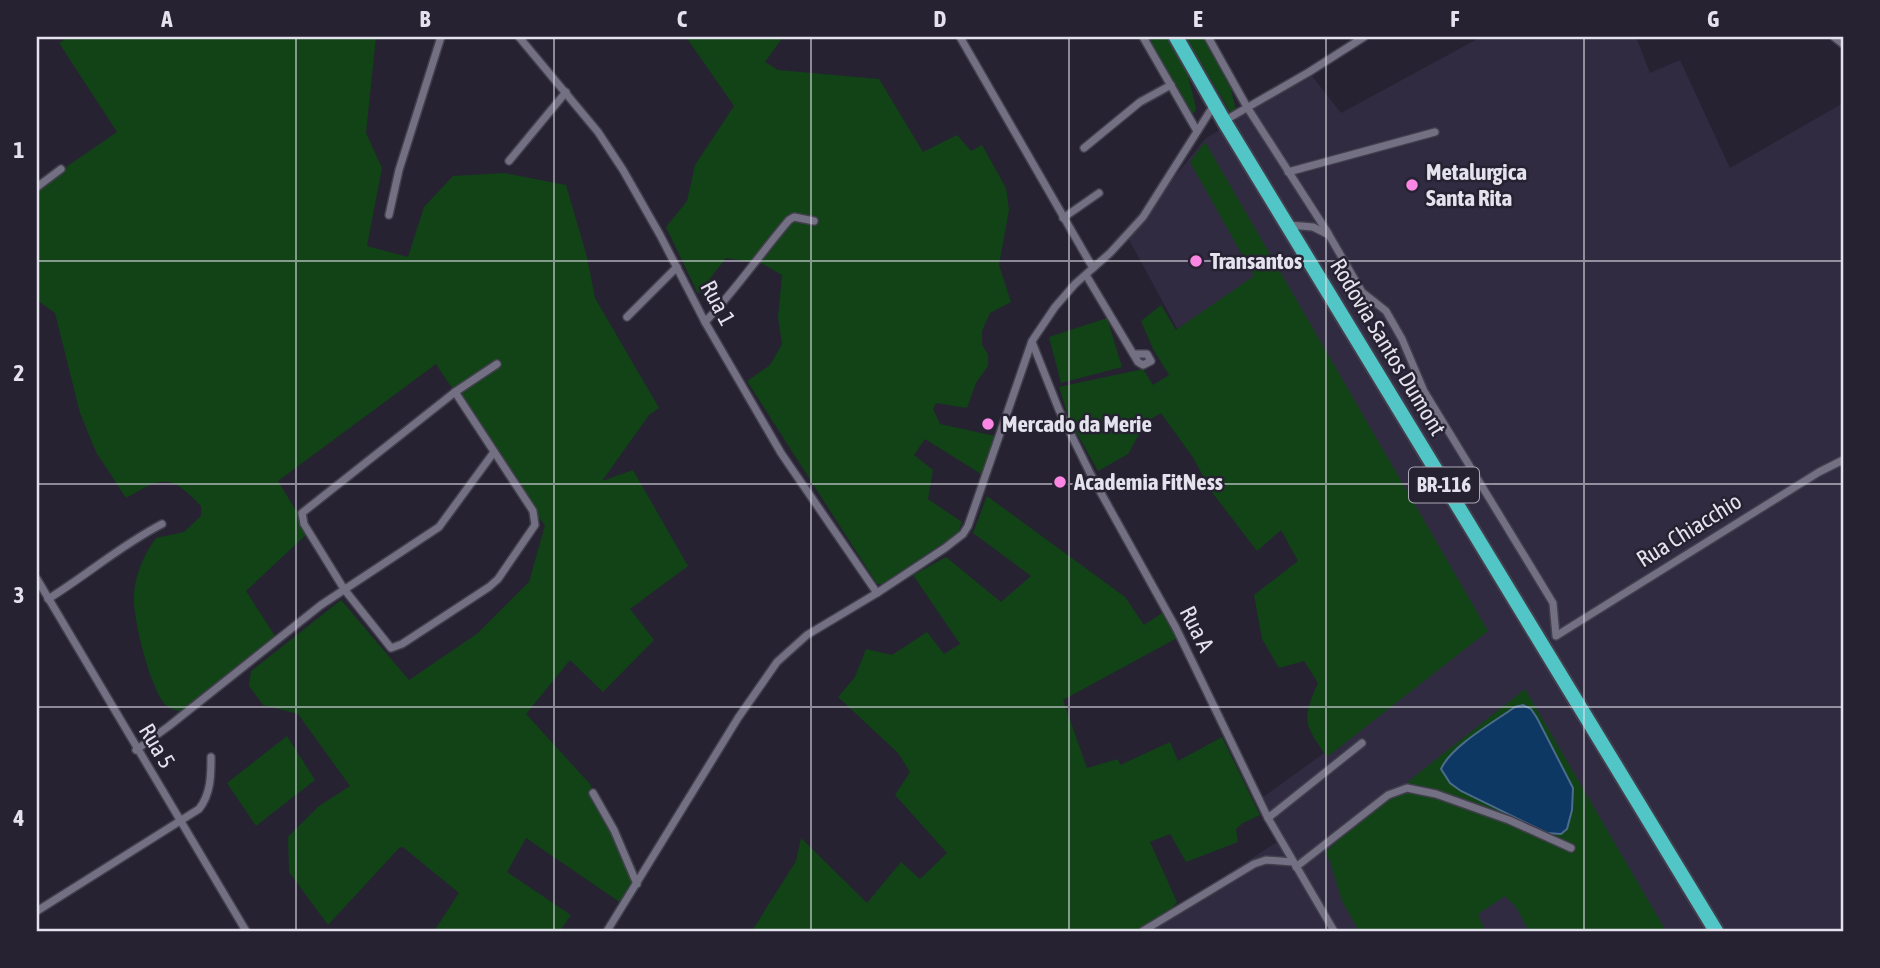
<svg xmlns="http://www.w3.org/2000/svg" width="1880" height="968" viewBox="0 0 1880 968" font-family="'Asap Condensed',sans-serif">
  <rect width="100%" height="100%" fill="#262232"/>
  <polygon fill="#302b41" points="1481,37 1636,37 1650,73 1680,60 1730,168 1843,103 1843,931 1139,931 1280,840 1259,800 1384,710 1127,236 1205,139 1309,72 1341,113"/>
  <g fill="#114317">
    <path d="M69,37H376L366,133L382,168L367,246L408,257L424,207L453,176L504,173L566,185L587,257L595,298L659,408L649,415L602,481L633,470L688,566L630,609L654,640L603,692L570,660L526,714L590,784L634,881L621,903L526,838L507,872L571,915L560,931H434L459,893L404,848L400,847L328,925L289,872L288,837L319,806L350,786L298,714L263,705L249,686L251,671L341,600L409,680L478,633L529,582L545,525L533,511L436,364L278,481L309,532L246,591L277,639L187,712C178,711 169,710 163,702C149,682 132,617 134,593C136,573 144,554 156,538L184,532L201,516V506C171,474 163,476 126,498L96,452L80,413L55,313L37,300V187L117,132L59,43Z"/>
    <polygon points="686,37 783,37 765,62 778,70 879,79 923,152 957,135 971,151 982,145 1006,188 1009,210 999,265 1011,302 990,313 982,331 982,345 988,354 988,366 976,383 967,408 936,403 933,409 940,424 995,436 981,474 925,439 914,455 933,470 928,499 962,522 958,533 882,584 877,584 747,381 770,365 782,344 778,317 782,275 763,264 726,258 698,294 666,227 687,201 695,165 734,106"/>
    <polygon points="1143,37 1166,37 1187,72 1196,108 1195,112 1191,114 1173,88"/>
    <polygon points="1185,37 1204,37 1231,89 1236,111 1233,113 1231,113"/>
    <path d="M1205,142L1488,631L1327,757C1304,723 1301,721 1318,683L1304,661L1279,668L1262,639L1254,595L1298,561L1281,530L1257,551L1211,491L1194,459L1161,413L1146,422L1128,454L1098,471L1069,419L1059,387L1143,369L1153,385L1169,375L1153,349L1141,321L1161,305L1176,330L1254,276L1190,162Z"/>
    <polygon points="1107,318 1122,367 1061,383 1049,337"/>
    <polygon points="987,496 1125,597 1144,625 1162,613 1177,638 1063,700 1087,768 1118,759 1120,765 1170,742 1178,761 1222,737 1260,815 1243,823 1236,829 1238,842 1186,862 1170,834 1150,842 1177,902 1154,931 752,931 796,861 801,838 867,903 901,862 920,879 947,853 895,795 910,772 898,753 838,697 855,677 866,649 892,655 927,632 944,654 960,644 913,575 946,557 1001,602 1031,576 973,533"/>
    <polygon points="1525,689 1666,931 1529,931 1516,907 1505,896 1478,914 1485,931 1359,931 1342,901 1330,861 1325,853 1357,822"/>
    <polygon points="287,736 315,780 256,826 227,783"/>
  </g>
  <path fill="#0c3863" stroke="#4d6b8c" stroke-width="2" d="M1523,705L1531,709L1537,718L1573,788L1572,810L1567,829L1561,834L1547,833L1461,791L1450,783L1441,769C1451,746 1494,722 1515,707Z"/>
  <g fill="none" stroke-linecap="round" stroke-linejoin="round">
    <defs>
      <g id="street">
        <polyline points="519,37 598,132 623,170 660,235 705,322 781,453 877,593"/>
        <polyline points="960,37 1093,268"/>
        <polyline points="1143,37 1197,131"/>
        <polyline points="1208,37 1247,107 1328,233"/>
        <polyline points="1834,37 1843,44"/>
        <polyline points="1224,121 1309,72 1364,37"/>
        <polyline points="1084,148 1140,102 1171,85"/>
        <polyline points="509,161 566,92"/>
        <polyline points="1288,172 1435,132"/>
        <polyline points="37,187 61,169"/>
        <polyline points="389,215 399,170 441,37"/>
        <polyline points="1063,218 1099,193"/>
        <polyline points="1289,225 1313,227 1329,235 1362,292 1386,311 1402,339 1424,391 1553,603 1556,636 1819,472 1843,460"/>
        <polyline points="1086,275 1138,362 1143,365 1151,361 1147,354 1134,354"/>
        <polyline points="627,317 677,267"/>
        <path d="M705,322C735,291 760,254 789,220L794,217L814,221"/>
        <polyline points="1032,342 1059,410 1091,475 1176,628 1268,818 1334,931"/>
        <polygon points="455,392 533,511 535,525 498,579 489,587 402,644 391,648 344,589 304,524 302,513"/>
        <polyline points="455,392 497,364"/>
        <polyline points="37,579 246,931"/>
        <path d="M48,599C87,575 121,545 162,524"/>
        <polyline points="136,750 169,726 321,605 439,527 494,452"/>
        <polyline points="593,793 614,830 637,884"/>
        <polyline points="1268,818 1362,743"/>
        <polyline points="1296,867 1388,795 1407,788 1436,794 1509,820 1571,848"/>
        <path d="M37,911L199,809C211,794 211,775 211,757"/>
        <polyline points="607,931 738,718 777,662 807,635 877,593 945,548 963,534 968,526 1032,341 1055,307 1075,284 1110,253 1143,217 1214,105"/>
        <polyline points="1143,931 1254,864 1266,860 1293,862"/>
      </g>
      <polyline id="highway" points="1176,37 1224,121 1716,931"/>
    </defs>
    <use href="#street" stroke="#423f4d" stroke-width="10"/>
    <use href="#highway" stroke="#423f4d" stroke-width="18"/>
    <use href="#street" stroke="#747083" stroke-width="7"/>
    <use href="#highway" stroke="#52c5c7" stroke-width="14"/>
  </g>
  <path fill="none" stroke="#e4e2ed" stroke-width="2" stroke-opacity="0.55" d="M296,37V931M554,37V931M811,37V931M1069,37V931M1326,37V931M1584,37V931M37,261H1843M37,484H1843M37,707H1843"/>
  <g fill="#fc86e4" stroke="#262232" stroke-width="2.5">
    <circle cx="1412" cy="185" r="7"/>
    <circle cx="1196" cy="261" r="7"/>
    <circle cx="988" cy="424" r="7"/>
    <circle cx="1060" cy="482" r="7"/>
  </g>
  <g text-anchor="middle" stroke-width="5" stroke-linejoin="round" paint-order="stroke">
    <rect fill="#262232" stroke="#aba8b5" stroke-width="2" x="1409" y="467.5" width="70" height="35" rx="5"/>
    <g font-size="21" font-weight="bold" fill="#e4e2ed">
      <text x="1444" y="492">BR-116</text>
    </g>
    <g font-size="23" font-weight="bold" fill="#e4e2ed" stroke="#262232" text-anchor="start">
      <text x="1426" y="180">Metalurgica<tspan x="1426" dy="26">Santa Rita</tspan></text>
      <text x="1210" y="269">Transantos</text>
      <text x="1002" y="432">Mercado da Merie</text>
      <text x="1074" y="490">Academia FitNess</text>
    </g>
    <g font-size="23" fill="#e4e2ed" stroke="#262232">
      <text transform="translate(718 303) rotate(62)" y="8">Rua 1</text>
      <text transform="translate(1388 347) rotate(59)" y="8">Rodovia Santos Dumont</text>
      <text transform="translate(1689 530) rotate(-32)" y="8">Rua Chiacchio</text>
      <text transform="translate(1197 629) rotate(63)" y="8">Rua A</text>
      <text transform="translate(157 746) rotate(59)" y="8">Rua 5</text>
    </g>
  </g>
  <rect width="1880" height="968" fill="none" stroke="#262232" stroke-width="77"/>
  <rect x="38" y="38" width="1804" height="892" fill="none" stroke="#e4e2ed" stroke-width="2.5"/>
  <g font-size="23" text-anchor="middle" font-weight="bold" fill="#e4e2ed">
    <text x="167" y="27">A</text>
    <text x="425" y="27">B</text>
    <text x="682" y="27">C</text>
    <text x="940" y="27">D</text>
    <text x="1198" y="27">E</text>
    <text x="1455" y="27">F</text>
    <text x="1713" y="27">G</text>
    <text x="19" y="158">1</text>
    <text x="19" y="381">2</text>
    <text x="19" y="603">3</text>
    <text x="19" y="826">4</text>
  </g>
</svg>
